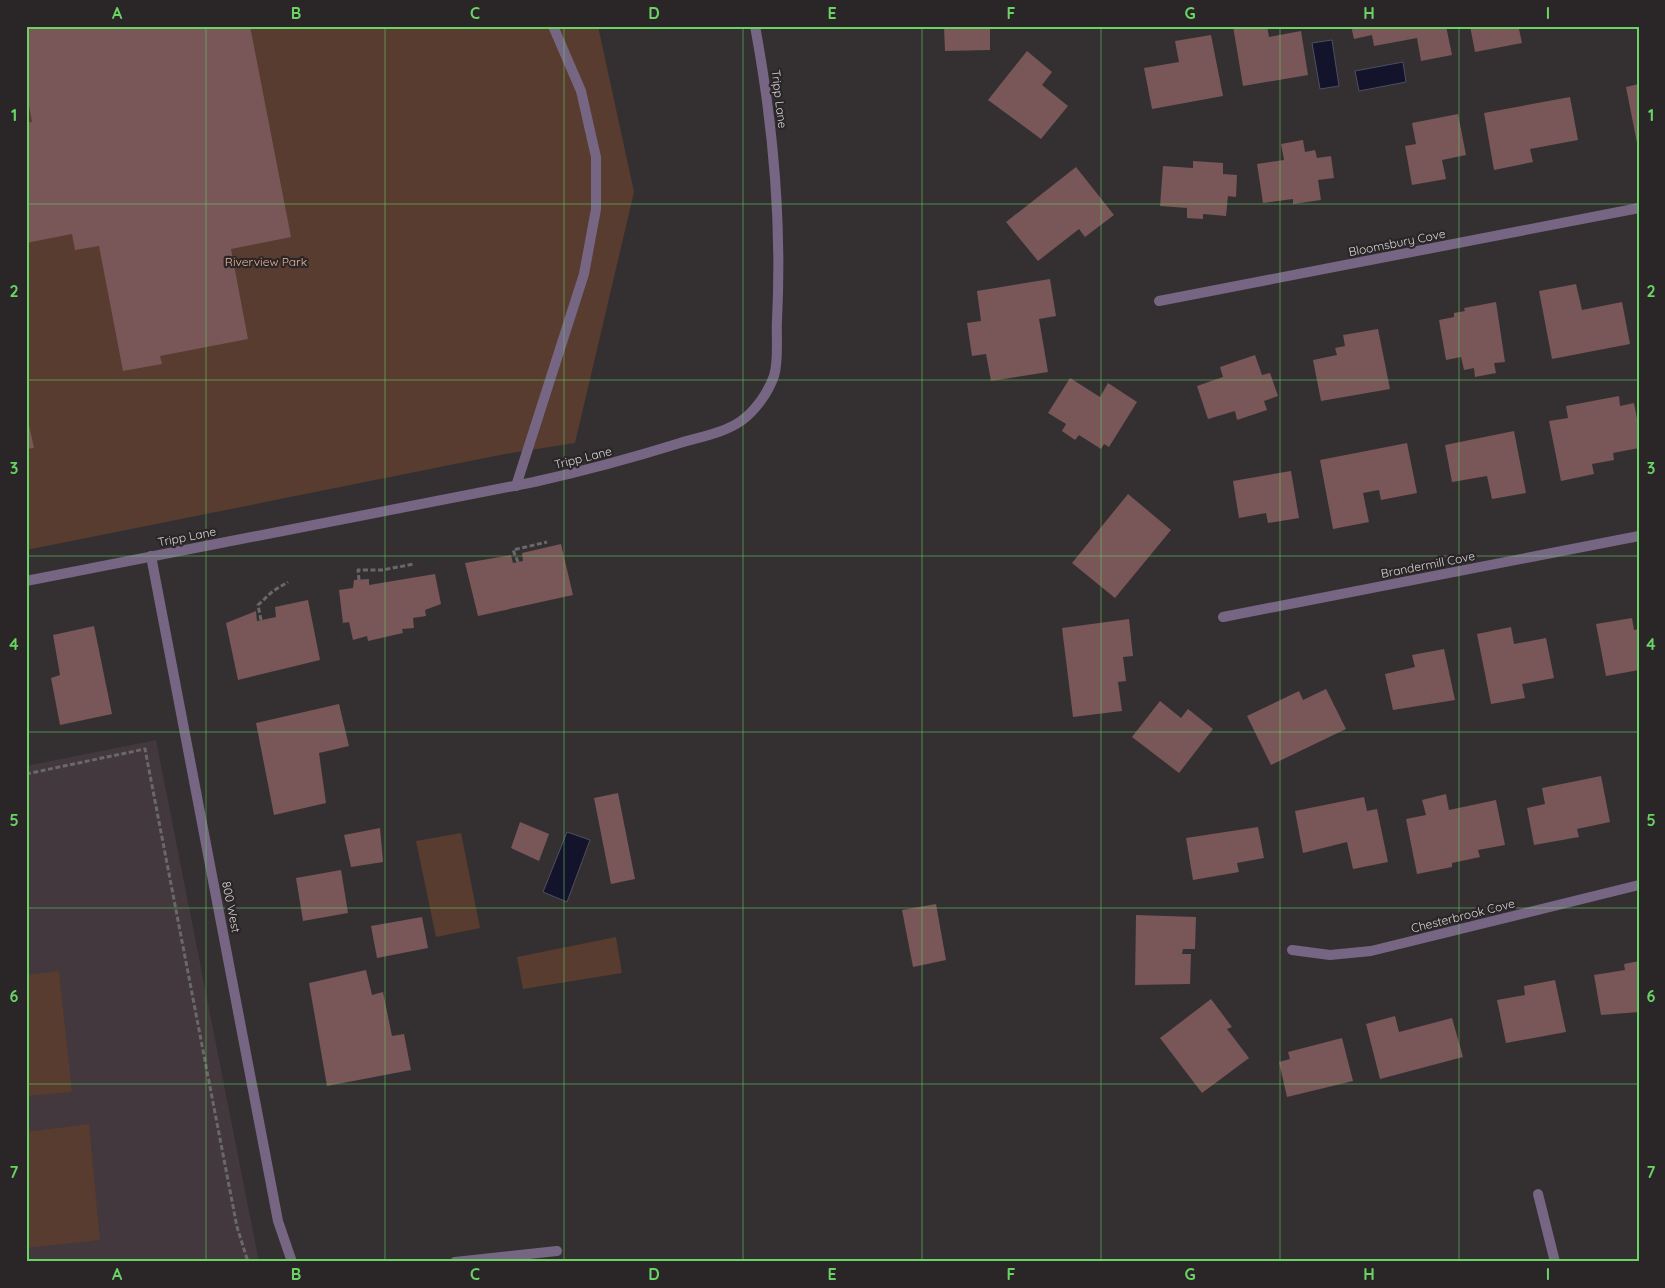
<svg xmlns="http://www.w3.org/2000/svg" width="1665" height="1288" viewBox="0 0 1665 1288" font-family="Quicksand,sans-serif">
  <rect width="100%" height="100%" fill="#343032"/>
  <polygon fill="#42383d" points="156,740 259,1262 26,1262 26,766"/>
  <g fill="#573c2f">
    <polygon points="26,26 598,26 634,192 575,443 505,454 26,550"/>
    <polygon points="461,833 480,928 436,937 416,841"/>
    <polygon points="616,937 622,973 523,989 517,957"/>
    <polygon points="59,971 72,1092 26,1096 26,975"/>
    <polygon points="89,1124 100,1240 26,1248 26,1132"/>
  </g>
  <g fill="#13142b" stroke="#4e4e5f">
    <polygon points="1332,40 1339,86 1320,89 1312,43"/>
    <polygon points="1403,62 1406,82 1359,91 1355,71"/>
    <polygon points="567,832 590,840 567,902 543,892"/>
  </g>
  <g fill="#795658">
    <polygon points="26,26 250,26 291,237 231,249 248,339 160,356 162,364 123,371 99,246 75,250 72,234 26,243 26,123 32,122 26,90"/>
    <polygon points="944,26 990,26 990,50 945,51"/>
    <polygon points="1233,26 1267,26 1269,37 1301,31 1308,75 1243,86"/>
    <polygon points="1351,26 1446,26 1452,55 1421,61 1417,38 1374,46 1372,35 1354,39"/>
    <polygon points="1470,26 1526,26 1526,27 1519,29 1522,43 1475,52"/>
    <polygon points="1211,35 1223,96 1152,109 1144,68 1179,62 1175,41"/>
    <polygon points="1027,51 1052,72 1042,85 1068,106 1041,139 988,100"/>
    <polygon points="1639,84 1639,143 1637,143 1626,87"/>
    <polygon points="1570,97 1578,140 1530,149 1533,162 1494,170 1484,113"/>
    <polygon points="1458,114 1466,155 1442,160 1446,179 1412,185 1405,146 1416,144 1412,123"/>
    <polygon points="1303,140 1305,152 1315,150 1317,158 1331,156 1334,178 1318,180 1321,200 1293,204 1293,199 1263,203 1257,164 1284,160 1281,144"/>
    <polygon points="1193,161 1223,163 1223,174 1237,175 1236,197 1228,196 1226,216 1203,214 1203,219 1187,218 1187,208 1160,206 1163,166 1193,168"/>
    <polygon points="1076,167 1114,215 1085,237 1079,229 1038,261 1006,222"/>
    <polygon points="1050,279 1056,316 1039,319 1048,372 991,381 986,354 972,356 967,323 981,321 977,291"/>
    <polygon points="1576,284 1582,310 1622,302 1630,344 1552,359 1539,291"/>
    <polygon points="1496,302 1505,362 1494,363 1496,373 1475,377 1474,368 1464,370 1461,357 1446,360 1439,320 1454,317 1454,313 1465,311 1464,308"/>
    <polygon points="1378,329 1390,389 1321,401 1313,360 1337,355 1335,348 1345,346 1343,335"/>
    <polygon points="1255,355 1262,375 1270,373 1278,396 1264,401 1267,410 1237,420 1235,411 1208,419 1197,386 1223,377 1220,367"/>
    <polygon points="1070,378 1100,397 1108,383 1137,402 1109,447 1104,444 1101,449 1079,435 1075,440 1062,431 1066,424 1048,413"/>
    <polygon points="1619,396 1620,406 1634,403 1639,429 1639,448 1613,453 1614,460 1592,464 1594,474 1561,481 1549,421 1568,418 1566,406"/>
    <polygon points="26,411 34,448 26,449"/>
    <polygon points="1514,431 1526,493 1492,499 1487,476 1452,482 1445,445"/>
    <polygon points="1407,443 1417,493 1381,500 1379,490 1363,493 1369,522 1333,529 1320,460"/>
    <polygon points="1291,471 1299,518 1268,523 1266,513 1239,518 1233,481"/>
    <polygon points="1128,494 1171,530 1115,598 1072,563"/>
    <polygon points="561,544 573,595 478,616 465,563 511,555 513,563 523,561 522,553"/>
    <polygon points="435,574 441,604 425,610 426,616 413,618 414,628 402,629 403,633 368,641 367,636 353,640 349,622 343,623 339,590 353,588 354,580 369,579 369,585"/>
    <polygon points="308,600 320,660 238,680 226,623 256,611 257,621 276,617 275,607"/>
    <polygon points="1632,618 1634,630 1639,629 1639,670 1606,676 1596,624"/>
    <polygon points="1129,619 1133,656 1123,657 1126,681 1118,682 1122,711 1073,717 1062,628"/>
    <polygon points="94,626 112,714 60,725 51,678 60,675 53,635"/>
    <polygon points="1511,627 1514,644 1546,638 1554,678 1522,684 1525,698 1491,704 1477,634"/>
    <polygon points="1444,649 1455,700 1393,710 1385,674 1415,667 1412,655"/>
    <polygon points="1326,689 1346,729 1271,765 1247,716 1299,691 1303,700"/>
    <polygon points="1160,701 1181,718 1188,709 1213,729 1179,773 1132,737"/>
    <polygon points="339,704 349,746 319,753 326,803 274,815 256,723"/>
    <polygon points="1601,776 1610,822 1577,829 1579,837 1534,845 1527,808 1545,804 1542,788"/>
    <polygon points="618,793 635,879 611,884 594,798"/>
    <polygon points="1446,794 1449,810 1496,800 1505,845 1478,850 1480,857 1452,863 1452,867 1417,874 1406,819 1426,815 1422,800"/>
    <polygon points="1364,797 1367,811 1377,809 1388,862 1353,869 1347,842 1303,853 1295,811"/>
    <polygon points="520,822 549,834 539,861 511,848"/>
    <polygon points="1258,827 1264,858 1237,863 1239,872 1193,880 1186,838"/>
    <polygon points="380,828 383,862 351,867 344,835"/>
    <polygon points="341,870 348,913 303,921 296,878"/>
    <polygon points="936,904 946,960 913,967 902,910"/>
    <polygon points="1136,915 1196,917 1195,949 1183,949 1182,954 1191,954 1190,984 1135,985"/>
    <polygon points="422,917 428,948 377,958 371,926"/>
    <polygon points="1639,961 1639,1012 1601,1015 1594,975 1625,970 1624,964"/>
    <polygon points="366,970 372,995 383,992 392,1036 404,1034 411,1070 327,1086 309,983"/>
    <polygon points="1555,980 1566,1032 1506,1043 1497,1000 1525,995 1524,986"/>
    <polygon points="1211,999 1232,1027 1227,1029 1249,1058 1202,1093 1160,1038"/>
    <polygon points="1395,1016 1399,1032 1452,1018 1463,1057 1380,1079 1366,1024"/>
    <polygon points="1342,1038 1353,1081 1287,1097 1279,1062 1290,1059 1288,1052"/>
  </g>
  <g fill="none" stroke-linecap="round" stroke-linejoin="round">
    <g stroke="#6a6769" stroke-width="3" stroke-dasharray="5 2.5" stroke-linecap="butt">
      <polyline points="518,562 513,550 547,542"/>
      <polyline points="359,580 358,570 382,570 414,564"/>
      <polyline points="261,620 258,605 273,591 288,582"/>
      <polyline points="26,774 145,749 237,1227 248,1262"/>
    </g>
    <g stroke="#776683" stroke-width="10">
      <polyline points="516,486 584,274 596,209 596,157 581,91 553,26"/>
      <polyline points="1538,1194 1555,1262"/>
    </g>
    <g stroke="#776683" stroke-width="10">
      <polyline points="1159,301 1639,208"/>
      <polyline points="151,556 278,1221 292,1262"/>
      <path d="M26,581L534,482C584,471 632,458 680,443C700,437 724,433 741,421C755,411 768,393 774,376C779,360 776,337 777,320C782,221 773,123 755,26"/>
      <polyline points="1223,617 1639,536"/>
      <polyline points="1292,950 1330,955 1371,951 1639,885"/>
      <polyline points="455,1262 557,1251"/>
    </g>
  </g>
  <path fill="none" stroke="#69d464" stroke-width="1" stroke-opacity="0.55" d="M206,26V1262M385,26V1262M564,26V1262M743,26V1262M922,26V1262M1101,26V1262M1280,26V1262M1459,26V1262M26,204H1639M26,380H1639M26,556H1639M26,732H1639M26,908H1639M26,1084H1639"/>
  <g text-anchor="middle" stroke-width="4.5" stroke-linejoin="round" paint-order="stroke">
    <g font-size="12" fill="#d8d5d7" stroke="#2a2628">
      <text transform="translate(779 99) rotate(83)" y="4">Tripp Lane</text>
      <text transform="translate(1397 243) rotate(-11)" y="4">Bloomsbury Cove</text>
      <text transform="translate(583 458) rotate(-14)" y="4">Tripp Lane</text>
      <text transform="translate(187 537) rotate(-11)" y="4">Tripp Lane</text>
      <text transform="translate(1428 565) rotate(-11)" y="4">Brandermill Cove</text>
      <text transform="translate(231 907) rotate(79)" y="4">800 West</text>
      <text transform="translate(1463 916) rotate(-14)" y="4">Chesterbrook Cove</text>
    </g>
    <g font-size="12" fill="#edb498" stroke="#2a2628">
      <text x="266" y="266">Riverview Park</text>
    </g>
  </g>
  <rect width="1665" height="1288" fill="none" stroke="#2a2628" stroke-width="55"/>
  <rect x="28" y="28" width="1610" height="1232" fill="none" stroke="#69d464" stroke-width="2"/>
  <g font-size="16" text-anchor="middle" font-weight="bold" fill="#69d464">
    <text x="117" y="19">A</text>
    <text x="296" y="19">B</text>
    <text x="475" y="19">C</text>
    <text x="654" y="19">D</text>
    <text x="832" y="19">E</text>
    <text x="1011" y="19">F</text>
    <text x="1190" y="19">G</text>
    <text x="1369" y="19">H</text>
    <text x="1548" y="19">I</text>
    <text x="14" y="121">1</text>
    <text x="1651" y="121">1</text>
    <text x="14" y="297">2</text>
    <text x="1651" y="297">2</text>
    <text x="14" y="474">3</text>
    <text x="1651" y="474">3</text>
    <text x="14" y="650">4</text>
    <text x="1651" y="650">4</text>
    <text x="14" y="826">5</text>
    <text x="1651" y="826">5</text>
    <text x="14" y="1002">6</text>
    <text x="1651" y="1002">6</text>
    <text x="14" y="1178">7</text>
    <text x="1651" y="1178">7</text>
    <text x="117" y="1280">A</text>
    <text x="296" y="1280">B</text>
    <text x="475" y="1280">C</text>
    <text x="654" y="1280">D</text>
    <text x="832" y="1280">E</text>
    <text x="1011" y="1280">F</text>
    <text x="1190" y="1280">G</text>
    <text x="1369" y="1280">H</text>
    <text x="1548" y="1280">I</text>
  </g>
</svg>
